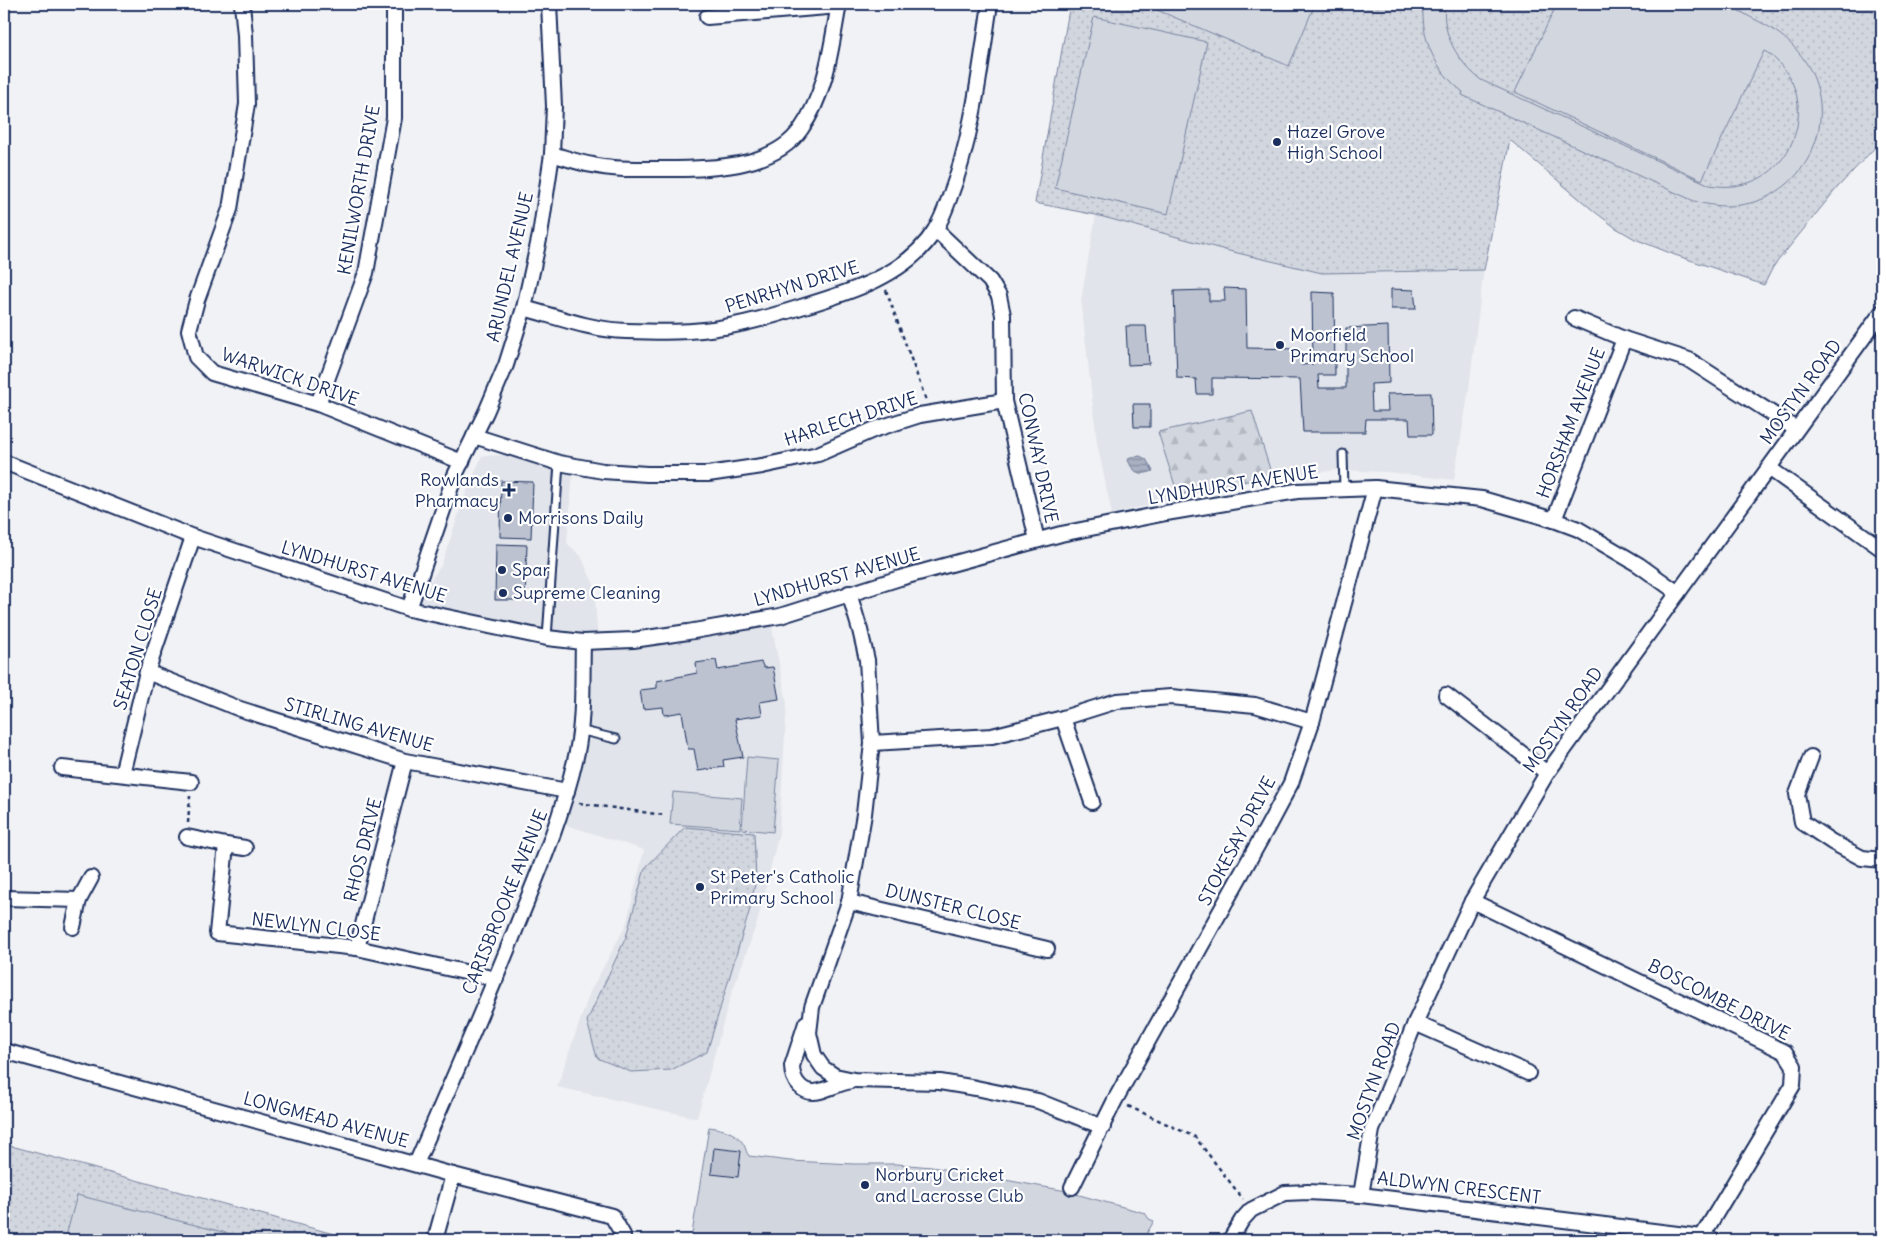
<svg xmlns="http://www.w3.org/2000/svg" width="1886" height="1244" viewBox="0 0 1886 1244" font-family="Delius,sans-serif">
  <defs>
    <pattern id="forest-firs" width="22" height="20" patternUnits="userSpaceOnUse" patternTransform="scale(1.25)"><rect width="22" height="20" fill="#d2d6df"/><path d="M5 1l3.5 6h-7zM16 11l3.5 6h-7z" fill="#b4b8c2"/></pattern>
    <pattern id="park-dots" width="8" height="8" patternUnits="userSpaceOnUse" patternTransform="scale(1.25)"><rect width="8" height="8" fill="#d2d6df"/><path d="M2 2h.1M6 6h.1" fill="none" stroke="#b4b8c2" stroke-width="1.8" stroke-linecap="round"/></pattern>
    <pattern id="water-rules" width="6" height="5" patternUnits="userSpaceOnUse" patternTransform="scale(1.25)"><rect width="6" height="5" fill="#a8b0c2"/><path d="M0 2.5h6" fill="none" stroke="#8890a1"/></pattern>
  </defs>
  <rect width="100%" height="100%" fill="#f1f2f5"/>
  <filter id="ink" filterUnits="userSpaceOnUse"><feTurbulence type="fractalNoise" baseFrequency=".02" numOctaves="2"/><feDisplacementMap in="SourceGraphic" scale="10" xChannelSelector="R" yChannelSelector="G"/><feConvolveMatrix kernelMatrix="1 2 1 2 8 2 1 2 1" color-interpolation-filters="sRGB"/></filter>
  <g filter="url(#ink)">
    <g fill="#e1e4ea">
      <polygon points="1070,4 1882,4 1882,140 1837,188 1773,267 1764,285 1675,255 1635,239 1616,228 1595,212 1510,140 1486,252 1469,389 1454,480 1387,472 1336,470 1294,476 1265,482 1242,482 1112,514 1097,443 1081,300 1096,215 1035,203"/>
      <polygon points="505,455 553,469 573,472 567,543 581,556 594,585 598,642 770,618 787,703 779,833 757,923 730,998 697,1118 557,1087 590,992 626,925 644,850 557,822 577,750 583,643 409,609 441,566 464,498 482,456"/>
    </g>
    <polygon fill="url(#forest-firs)" stroke="#76829e" points="1252,411 1272,476 1178,495 1158,432"/>
    <g fill="url(#park-dots)" stroke="#76829e">
      <polygon points="1070,4 1882,4 1882,140 1837,188 1773,267 1764,285 1675,255 1635,239 1616,228 1595,212 1510,140 1484,270 1322,273 1229,251 1096,215 1035,203"/>
      <polygon points="685,827 754,833 756,879 750,909 707,1052 671,1070 631,1072 597,1058 587,1021 626,937 645,868"/>
      <polygon points="4,1144 341,1236 340,1240 4,1240"/>
    </g>
    <g fill="#d2d6df" stroke="#76829e">
      <polygon points="1143,4 1315,4 1289,66"/>
      <path d="M1423,4H1445C1441,34 1458,62 1481,80L1710,185C1721,187 1733,187 1744,184C1792,173 1814,111 1786,72C1780,64 1773,55 1764,51L1702,180L1515,92L1557,4C1595,4 1633,4 1670,4C1686,4 1704,1 1720,4C1731,5 1744,14 1754,19C1878,77 1811,236 1694,201L1462,95L1463,92C1435,70 1421,40 1423,4Z"/>
      <polygon points="1094,17 1207,42 1168,214 1055,188"/>
      <polygon points="747,757 779,760 773,832 742,829"/>
      <polygon points="673,792 742,798 740,829 670,824"/>
      <path d="M709,1127C723,1129 737,1132 744,1145C746,1149 746,1152 749,1156L790,1161L854,1164H897L932,1167L1061,1190L1145,1213L1149,1219L1154,1221L1143,1240H691Z"/>
      <polygon points="77,1195 254,1240 65,1240"/>
    </g>
    <path fill="url(#water-rules)" stroke="#707c9a" d="M1140,456L1146,459L1153,471C1140,476 1133,473 1128,460L1130,457Z"/>
    <g fill="#bcc2d0" stroke="#1b2f5e">
      <polygon points="1224,288 1246,289 1247,348 1300,349 1301,365 1313,364 1312,292 1334,293 1335,375 1318,375 1319,388 1346,388 1346,328 1388,326 1389,383 1371,384 1372,411 1388,411 1387,394 1431,393 1432,435 1410,435 1409,419 1366,419 1365,432 1303,432 1300,379 1212,378 1212,394 1197,394 1196,379 1177,378 1174,291 1209,290 1209,301 1225,301"/>
      <polygon points="1391,289 1414,290 1416,309 1391,309"/>
      <polygon points="1126,326 1146,326 1149,364 1128,365"/>
      <polygon points="1133,404 1150,404 1150,427 1134,427"/>
      <polygon points="501,481 533,482 531,538 500,537"/>
      <polygon points="496,544 527,545 525,600 495,600"/>
      <polygon points="716,660 718,670 761,662 764,668 773,667 779,699 760,702 762,715 735,719 743,757 723,760 724,767 698,771 694,749 688,749 682,712 664,715 663,707 643,709 640,690 657,688 657,681 697,673 696,663"/>
      <polygon points="714,1148 741,1151 738,1177 711,1174"/>
    </g>
    <g fill="none" stroke-linecap="round" stroke-linejoin="round">
      <defs>
        <g id="lane">
          <polyline points="1343,454 1344,489"/>
          <polyline points="547,638 559,463"/>
          <polyline points="579,730 616,739"/>
        </g>
        <g id="street">
          <polyline points="242,4 245,35 247,104 230,209 197,300 189,330 196,357 212,373 318,404 462,462"/>
          <polyline points="707,17 839,6"/>
          <path d="M552,154C566,158 579,163 593,165C613,170 636,169 657,169C702,169 772,171 801,129C827,92 831,47 839,4"/>
          <polyline points="936,230 990,281 999,296 1003,315 1004,401 1037,540"/>
          <path d="M524,308C557,317 591,330 626,331C658,332 693,333 724,327C750,323 776,315 801,307C848,293 908,275 935,230C941,221 945,210 949,199C973,137 980,69 990,4"/>
          <polyline points="1574,318 1624,339 1689,360 1796,429"/>
          <polyline points="318,404 366,273 394,118 394,4"/>
          <polyline points="474,436 559,463 603,471 647,474 708,474 762,466 818,454 873,430 920,415 1004,401"/>
          <polyline points="4,462 193,537 409,609 547,638 583,642 633,640 688,632 780,616 900,578 1061,534 1166,513 1297,491 1375,488 1482,499 1554,520 1578,529 1639,565 1678,593"/>
          <polyline points="1769,468 1882,549"/>
          <polyline points="1554,520 1624,339"/>
          <polyline points="849,593 860,630 867,660 872,743 864,814 849,902 812,1007 809,1033 814,1055 823,1068 835,1076 854,1080 940,1082 976,1088 1038,1101 1103,1127"/>
          <polyline points="409,609 455,475 486,412 506,365 524,308 540,235 552,154 554,106 549,4"/>
          <polyline points="147,672 240,709 405,761 567,791"/>
          <polyline points="1446,695 1547,773"/>
          <polyline points="1063,718 1092,802"/>
          <polyline points="872,743 992,736 1063,718 1117,701 1171,697 1255,705 1312,722"/>
          <polyline points="1811,757 1797,794 1802,822 1832,842 1862,858 1882,860"/>
          <polyline points="62,768 191,782"/>
          <polyline points="122,774 147,672 193,537"/>
          <polyline points="187,837 226,845 217,933 357,948 496,979"/>
          <polyline points="226,845 245,848"/>
          <polyline points="4,898 79,900"/>
          <polyline points="1472,901 1785,1052 1794,1066 1793,1085 1700,1240"/>
          <polyline points="849,902 1047,949"/>
          <polyline points="73,927 79,900 91,878"/>
          <polyline points="357,948 405,761"/>
          <path d="M806,1023L792,1066C792,1081 803,1096 820,1091C831,1088 840,1083 851,1081"/>
          <polyline points="1415,1023 1528,1073"/>
          <polyline points="4,1051 453,1175 612,1216 623,1235 623,1240"/>
          <path d="M416,1164C451,1084 486,1004 518,923C541,867 564,811 577,752C584,717 582,678 583,642"/>
          <polyline points="1072,1187 1115,1100 1268,826 1291,783 1312,722 1375,488"/>
          <polyline points="1361,1195 1372,1130 1415,1023 1472,901 1547,773 1882,312"/>
          <polyline points="435,1240 453,1175"/>
          <polyline points="1230,1240 1242,1220 1251,1210 1285,1193 1308,1192 1361,1195 1702,1237 1713,1240"/>
        </g>
      </defs>
      <use href="#lane" stroke="#1b2f5e" stroke-width="11"/>
      <use href="#street" stroke="#1b2f5e" stroke-width="18"/>
      <g stroke="#1b2f5e" stroke-width="2.5" stroke-dasharray="4 4" stroke-linecap="butt">
        <polyline points="886,290 926,400"/>
        <polyline points="579,803 663,815"/>
        <polyline points="188,823 190,796"/>
        <polyline points="1128,1106 1195,1137 1243,1199"/>
      </g>
      <use href="#lane" stroke="#fff" stroke-width="7"/>
      <use href="#street" stroke="#fff" stroke-width="14"/>
    </g>
  </g>
  <g fill="#1b2f5e" stroke="#fff" stroke-width="2">
    <circle cx="1277" cy="142" r="5"/>
    <circle cx="1280" cy="345" r="5"/>
    <path d="M506.5 482.5h5v5h5v5h-5v5h-5v-5h-5v-5h5z"/>
    <circle cx="508" cy="518" r="5"/>
    <circle cx="502" cy="570" r="5"/>
    <circle cx="503" cy="593" r="5"/>
    <circle cx="700" cy="887" r="5"/>
    <circle cx="865" cy="1185" r="5"/>
  </g>
  <g text-anchor="middle" stroke-width="4.5" stroke-linejoin="round" paint-order="stroke">
    <g font-size="18" fill="#1b2f5e" stroke="#fff" text-anchor="start">
      <text x="1287" y="138">Hazel Grove<tspan x="1287" dy="21">High School</tspan></text>
      <text x="1290" y="341">Moorfield<tspan x="1290" dy="21">Primary School</tspan></text>
      <text x="499" y="486" text-anchor="end">Rowlands<tspan x="499" dy="21">Pharmacy</tspan></text>
      <text x="518" y="524">Morrisons Daily</text>
      <text x="512" y="576">Spar</text>
      <text x="513" y="599">Supreme Cleaning</text>
      <text x="710" y="883">St Peter's Catholic<tspan x="710" dy="21">Primary School</tspan></text>
      <text x="875" y="1181">Norbury Cricket<tspan x="875" dy="21">and Lacrosse Club</tspan></text>
    </g>
    <g font-size="18" fill="#1b2f5e" stroke="#fff">
      <text transform="translate(359 190) rotate(-80)" y="6">KENILWORTH DRIVE</text>
      <text transform="translate(510 267) rotate(-77)" y="6">ARUNDEL AVENUE</text>
      <text transform="translate(792 287) rotate(-17)" y="6">PENRHYN DRIVE</text>
      <text transform="translate(290 377) rotate(19)" y="6">WARWICK DRIVE</text>
      <text transform="translate(1801 392) rotate(-54)" y="6">MOSTYN ROAD</text>
      <text transform="translate(851 419) rotate(-18)" y="6">HARLECH DRIVE</text>
      <text transform="translate(1571 423) rotate(-69)" y="6">HORSHAM AVENUE</text>
      <text transform="translate(1038 458) rotate(78)" y="6">CONWAY DRIVE</text>
      <text transform="translate(1233 485) rotate(-9)" y="6">LYNDHURST AVENUE</text>
      <text transform="translate(364 572) rotate(17)" y="6">LYNDHURST AVENUE</text>
      <text transform="translate(837 577) rotate(-16)" y="6">LYNDHURST AVENUE</text>
      <text transform="translate(138 649) rotate(-73)" y="6">SEATON CLOSE</text>
      <text transform="translate(1563 720) rotate(-55)" y="6">MOSTYN ROAD</text>
      <text transform="translate(359 725) rotate(16)" y="6">STIRLING AVENUE</text>
      <text transform="translate(1237 841) rotate(-62)" y="6">STOKESAY DRIVE</text>
      <text transform="translate(363 850) rotate(-76)" y="6">RHOS DRIVE</text>
      <text transform="translate(505 902) rotate(-68)" y="6">CARISBROOKE AVENUE</text>
      <text transform="translate(953 907) rotate(14)" y="6">DUNSTER CLOSE</text>
      <text transform="translate(316 927) rotate(7)" y="6">NEWLYN CLOSE</text>
      <text transform="translate(1719 1000) rotate(27)" y="6">BOSCOMBE DRIVE</text>
      <text transform="translate(1374 1081) rotate(-70)" y="6">MOSTYN ROAD</text>
      <text transform="translate(326 1120) rotate(15)" y="6">LONGMEAD AVENUE</text>
      <text transform="translate(1459 1188) rotate(7)" y="6">ALDWYN CRESCENT</text>
    </g>
  </g>
  <rect width="1886" height="1244" fill="none" stroke="#fff" stroke-width="20"/>
  <rect x="10" y="10" width="1866" height="1224" fill="none" stroke="#1b2f5e" stroke-width="2" filter="url(#ink)"/>
</svg>
